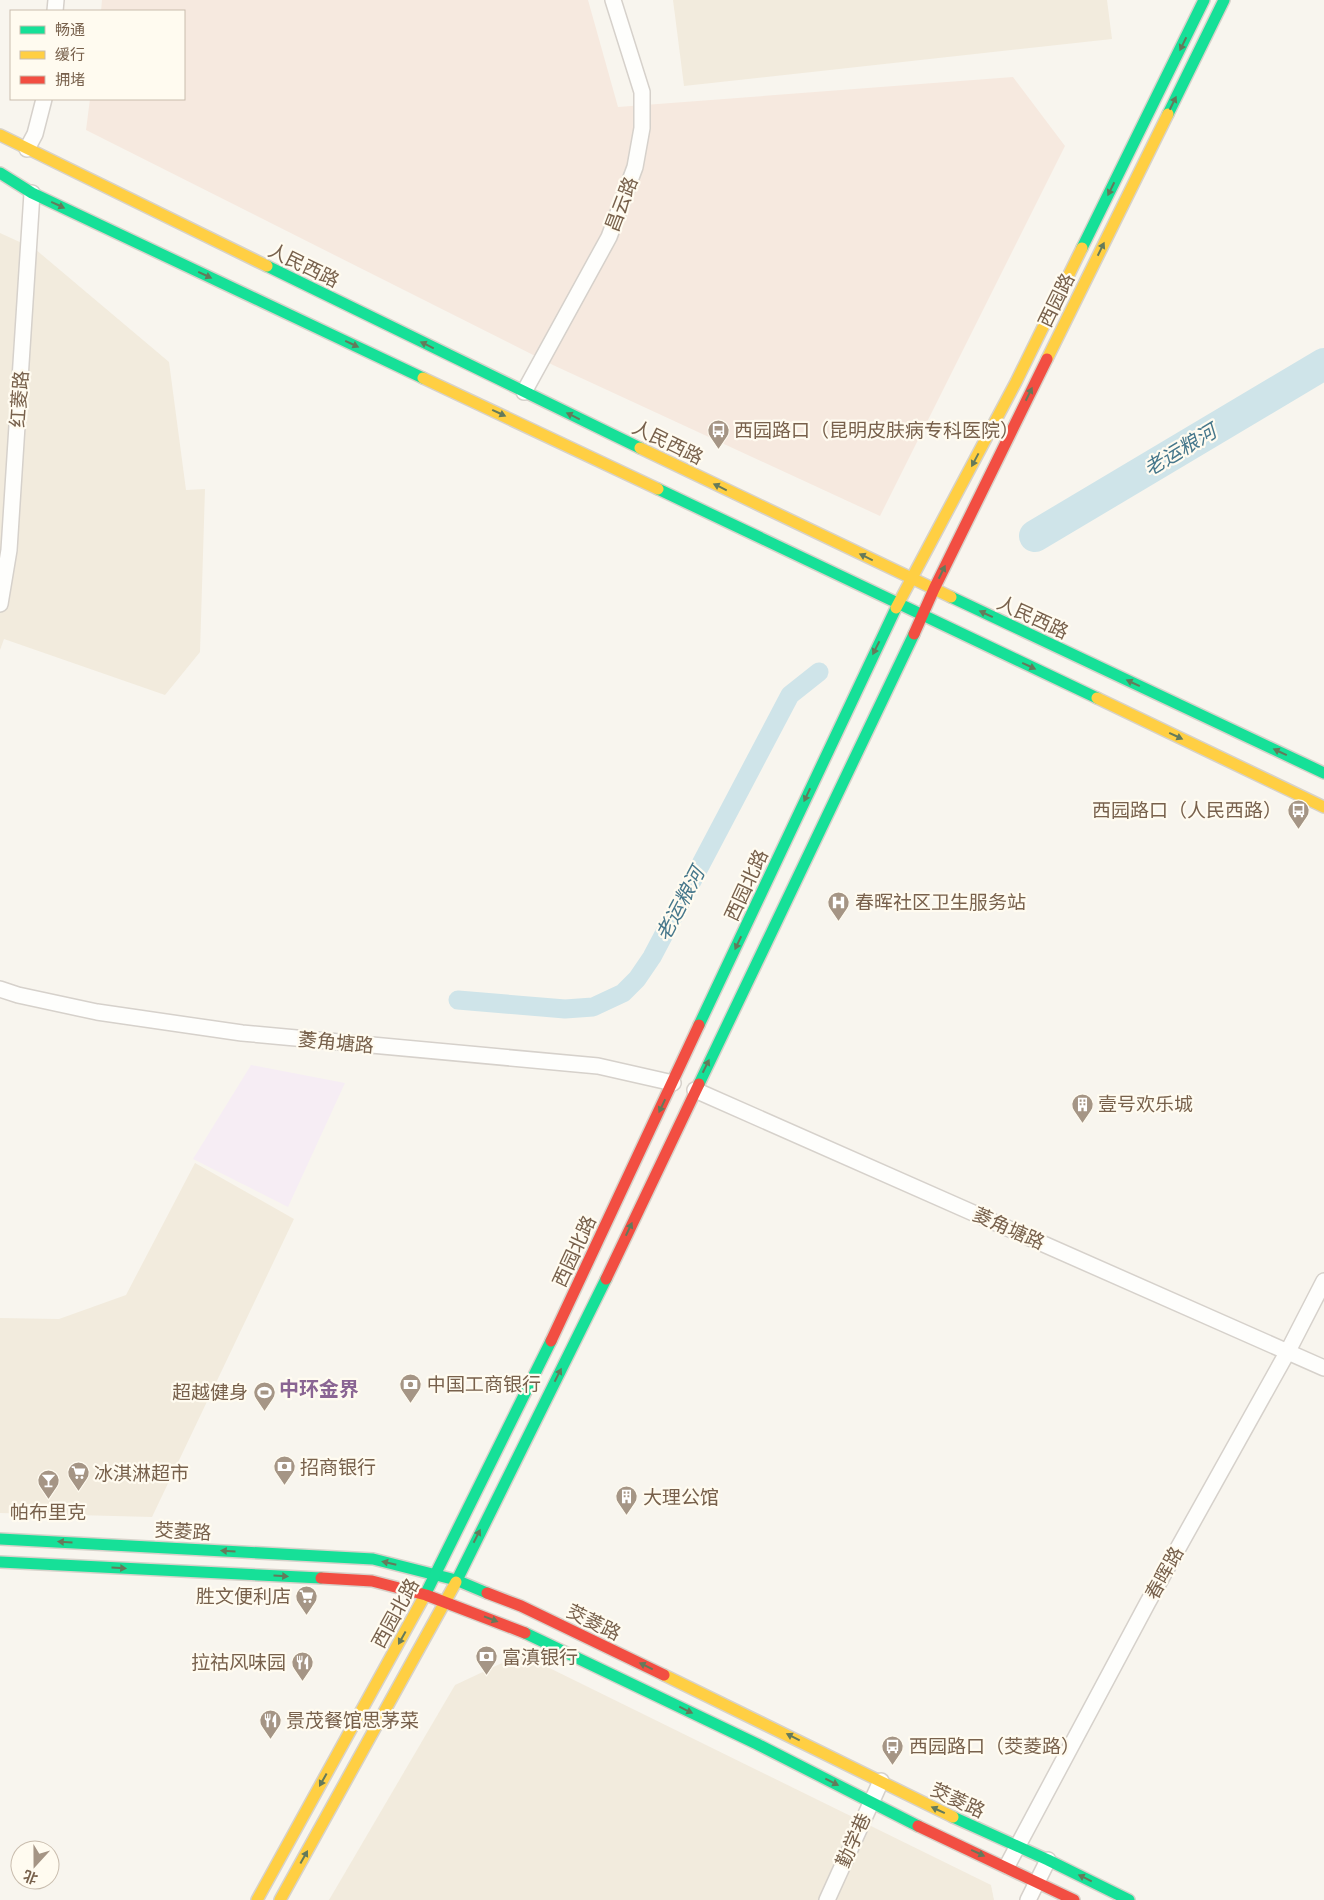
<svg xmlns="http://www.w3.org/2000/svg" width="1324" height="1900" viewBox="0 0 1324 1900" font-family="'Alegreya Sans','Noto Sans SC',sans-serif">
  <rect width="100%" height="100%" fill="#f8f5ee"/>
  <g fill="#f2ebdd">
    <polygon points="673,0 1107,0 1112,39 684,86"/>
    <polygon points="0,233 35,249 169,362 186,490 205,489 200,652 165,695 4,639 0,650"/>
    <polygon points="195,1163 294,1219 152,1517 0,1513 0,1318 59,1319 126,1295"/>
    <polygon points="521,1654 991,1885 994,1900 329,1900 455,1685"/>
  </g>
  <polygon fill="#f6e9df" points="102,0 588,0 618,107 1013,77 1065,146 880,516 553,365 86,130 90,99 184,99 184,11 101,11"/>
  <polygon fill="#f6edf4" points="251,1065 345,1083 288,1207 193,1159"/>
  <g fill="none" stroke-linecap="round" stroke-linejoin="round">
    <polyline stroke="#cfe4e9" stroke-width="19" points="458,1000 565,1009 593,1007 623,993 637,979 652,957 790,695 819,672"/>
    <polyline stroke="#cfe4e9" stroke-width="32" points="1035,536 1324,364"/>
    <defs>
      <g id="street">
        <polyline points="55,11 56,0"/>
        <polyline points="27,149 35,134 44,99"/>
        <polyline points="524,392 609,237 635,167 642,128 642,92 613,0"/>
        <polyline points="0,604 9,550 32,193"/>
        <polyline points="0,989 18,995 97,1012 242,1033 598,1066 673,1083"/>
        <polyline points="695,1090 1324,1368"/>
        <polyline points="1007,1866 1148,1602 1288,1351 1324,1281"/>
        <polyline points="827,1900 881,1781"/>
        <polyline points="1028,1900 1048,1860"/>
      </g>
      <g id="fast">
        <polyline points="1168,114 1224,0"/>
        <polyline points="0,173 32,193 423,378"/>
        <polyline points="1082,248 1204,0"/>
        <polyline points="267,266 640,448"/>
        <polyline points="658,489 1097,698"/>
        <polyline points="951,597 1324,773"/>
        <polyline points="699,1025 896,608"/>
        <polyline points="699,1084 914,634"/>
        <polyline points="0,1539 373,1559 456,1580 487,1593"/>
        <polyline points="0,1562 321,1578"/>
        <polyline points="456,1582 606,1279"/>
        <polyline points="425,1595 551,1341"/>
        <polyline points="525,1633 757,1744 918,1826"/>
        <polyline points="953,1817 1048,1860 1129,1900"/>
      </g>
      <g id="slow">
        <polyline points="0,135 267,266"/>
        <polyline points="1047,359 1168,114"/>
        <polyline points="423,378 658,489"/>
        <polyline points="640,448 951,597"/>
        <polyline points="896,608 1016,382 1082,248"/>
        <polyline points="1097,698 1324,807"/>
        <polyline points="664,1675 953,1817"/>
        <polyline points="257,1900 425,1595"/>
        <polyline points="280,1900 456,1582"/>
      </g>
      <g id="jam">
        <polyline points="914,634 934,589 1047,359"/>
        <polyline points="606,1279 699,1084"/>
        <polyline points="551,1341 699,1025"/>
        <polyline points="321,1578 372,1581 426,1595 525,1633"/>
        <polyline points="487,1593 521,1606 664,1675"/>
        <polyline points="918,1826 1074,1900"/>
      </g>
    </defs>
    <use href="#street" stroke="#d6d1cb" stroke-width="18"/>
    <use href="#fast" stroke="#d7d2ca" stroke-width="14"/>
    <use href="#slow" stroke="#d7d2ca" stroke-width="14"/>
    <use href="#jam" stroke="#d7d2ca" stroke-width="14"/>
    <use href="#street" stroke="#fefefc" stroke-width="15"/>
    <use href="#fast" stroke="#16e098" stroke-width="11"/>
    <use href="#slow" stroke="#ffcf43" stroke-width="11"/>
    <use href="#jam" stroke="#f24e42" stroke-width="11"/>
  </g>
  <defs><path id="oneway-solid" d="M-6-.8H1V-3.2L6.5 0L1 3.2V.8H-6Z" transform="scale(1.25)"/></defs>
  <g fill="#647a5b">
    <use href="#oneway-solid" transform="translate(1183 44) rotate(116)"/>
    <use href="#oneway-solid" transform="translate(1173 103) rotate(-64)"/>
    <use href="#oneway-solid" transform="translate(1111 189) rotate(116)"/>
    <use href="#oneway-solid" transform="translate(58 205) rotate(25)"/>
    <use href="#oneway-solid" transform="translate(1101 249) rotate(-64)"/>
    <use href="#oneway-solid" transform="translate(205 275) rotate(25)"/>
    <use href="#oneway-solid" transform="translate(352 344) rotate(25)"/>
    <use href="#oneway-solid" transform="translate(427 345) rotate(-154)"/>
    <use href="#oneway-solid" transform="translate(1029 394) rotate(-64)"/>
    <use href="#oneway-solid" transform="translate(499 413) rotate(25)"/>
    <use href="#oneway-solid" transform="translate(573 416) rotate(-154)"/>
    <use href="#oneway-solid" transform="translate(975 460) rotate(118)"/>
    <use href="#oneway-solid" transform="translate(720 487) rotate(-154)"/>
    <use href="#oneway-solid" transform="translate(866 557) rotate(-154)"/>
    <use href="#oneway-solid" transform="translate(942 572) rotate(-64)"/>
    <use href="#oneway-solid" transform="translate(986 614) rotate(-155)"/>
    <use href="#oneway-solid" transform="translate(876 648) rotate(117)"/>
    <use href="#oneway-solid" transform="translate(1029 666) rotate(25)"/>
    <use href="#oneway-solid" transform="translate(1133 683) rotate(-155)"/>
    <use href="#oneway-solid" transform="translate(1176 736) rotate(25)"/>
    <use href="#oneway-solid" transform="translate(1280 752) rotate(-155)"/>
    <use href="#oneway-solid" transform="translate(807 795) rotate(115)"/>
    <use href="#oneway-solid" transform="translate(738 943) rotate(115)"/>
    <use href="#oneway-solid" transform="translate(706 1066) rotate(-64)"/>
    <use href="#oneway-solid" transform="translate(662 1106) rotate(115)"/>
    <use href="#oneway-solid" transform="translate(629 1229) rotate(-65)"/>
    <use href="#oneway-solid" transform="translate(558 1375) rotate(-63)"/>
    <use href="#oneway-solid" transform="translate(477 1536) rotate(-63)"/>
    <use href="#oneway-solid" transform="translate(65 1542) rotate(-177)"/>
    <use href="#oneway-solid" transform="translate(228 1551) rotate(-177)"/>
    <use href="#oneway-solid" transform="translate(389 1563) rotate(-167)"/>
    <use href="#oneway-solid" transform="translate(119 1568) rotate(3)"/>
    <use href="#oneway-solid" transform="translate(281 1576) rotate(3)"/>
    <use href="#oneway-solid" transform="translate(491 1619) rotate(21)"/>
    <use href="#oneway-solid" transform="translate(402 1638) rotate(119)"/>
    <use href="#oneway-solid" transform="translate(646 1666) rotate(-154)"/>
    <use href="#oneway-solid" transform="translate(686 1710) rotate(26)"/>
    <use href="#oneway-solid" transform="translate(793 1737) rotate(-153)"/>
    <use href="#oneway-solid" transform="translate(323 1780) rotate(119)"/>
    <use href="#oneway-solid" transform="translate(832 1782) rotate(27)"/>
    <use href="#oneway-solid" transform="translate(938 1810) rotate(-155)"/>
    <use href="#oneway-solid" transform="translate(978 1853) rotate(25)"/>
    <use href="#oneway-solid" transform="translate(304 1857) rotate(-61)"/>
    <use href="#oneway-solid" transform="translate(1085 1878) rotate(-154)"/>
  </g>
  <defs>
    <symbol id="bus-pin" viewBox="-11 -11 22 30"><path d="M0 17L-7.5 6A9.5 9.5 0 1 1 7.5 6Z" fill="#a59585" stroke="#fffbf0"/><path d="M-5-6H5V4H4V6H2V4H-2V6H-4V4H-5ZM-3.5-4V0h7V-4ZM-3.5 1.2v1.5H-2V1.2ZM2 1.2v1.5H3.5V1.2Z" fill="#fff"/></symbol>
    <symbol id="hospital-pin" viewBox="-11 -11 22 30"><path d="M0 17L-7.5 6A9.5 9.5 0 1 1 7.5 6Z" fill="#a59585" stroke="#fffbf0"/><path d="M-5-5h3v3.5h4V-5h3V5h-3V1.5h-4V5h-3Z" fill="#fff"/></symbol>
    <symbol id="building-pin" viewBox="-11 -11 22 30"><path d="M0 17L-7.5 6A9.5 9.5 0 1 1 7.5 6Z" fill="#a59585" stroke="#fffbf0"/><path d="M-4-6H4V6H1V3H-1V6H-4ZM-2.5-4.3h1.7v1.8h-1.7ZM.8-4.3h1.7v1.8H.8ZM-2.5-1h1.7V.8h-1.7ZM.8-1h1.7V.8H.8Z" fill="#fff"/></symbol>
    <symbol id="bank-pin" viewBox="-11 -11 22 30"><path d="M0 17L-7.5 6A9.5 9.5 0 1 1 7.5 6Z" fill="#a59585" stroke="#fffbf0"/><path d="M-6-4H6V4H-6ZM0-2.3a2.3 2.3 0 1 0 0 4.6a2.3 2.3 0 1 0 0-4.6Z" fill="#fff"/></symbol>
    <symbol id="stadium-pin" viewBox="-11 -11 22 30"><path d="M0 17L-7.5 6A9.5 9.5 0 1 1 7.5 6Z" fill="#a59585" stroke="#fffbf0"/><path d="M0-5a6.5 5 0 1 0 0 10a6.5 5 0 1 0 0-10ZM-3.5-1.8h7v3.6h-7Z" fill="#fff"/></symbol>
    <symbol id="supermarket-pin" viewBox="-11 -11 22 30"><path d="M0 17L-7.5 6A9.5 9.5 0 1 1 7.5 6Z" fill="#a59585" stroke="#fffbf0"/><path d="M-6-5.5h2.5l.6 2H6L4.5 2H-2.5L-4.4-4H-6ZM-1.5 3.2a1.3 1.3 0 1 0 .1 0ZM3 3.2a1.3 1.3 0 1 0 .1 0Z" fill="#fff"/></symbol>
    <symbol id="bar-pin" viewBox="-11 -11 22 30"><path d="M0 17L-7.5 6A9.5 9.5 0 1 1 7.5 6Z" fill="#a59585" stroke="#fffbf0"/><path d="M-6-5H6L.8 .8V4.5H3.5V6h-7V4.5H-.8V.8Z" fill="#fff"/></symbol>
    <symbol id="restaurant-pin" viewBox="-11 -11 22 30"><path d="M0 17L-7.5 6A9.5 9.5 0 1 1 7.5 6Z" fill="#a59585" stroke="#fffbf0"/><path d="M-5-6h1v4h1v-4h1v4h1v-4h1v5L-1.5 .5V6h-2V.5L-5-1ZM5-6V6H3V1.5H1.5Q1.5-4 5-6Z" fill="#fff"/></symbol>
  </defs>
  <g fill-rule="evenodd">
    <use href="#bus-pin" x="706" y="418" width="25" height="34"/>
    <use href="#bus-pin" x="1286" y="798" width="25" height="34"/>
    <use href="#hospital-pin" x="826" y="890" width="25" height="34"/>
    <use href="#building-pin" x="1070" y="1092" width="25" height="34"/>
    <use href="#bank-pin" x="398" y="1372" width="25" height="34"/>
    <use href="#stadium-pin" x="252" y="1380" width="25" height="34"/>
    <use href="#bank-pin" x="272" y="1454" width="25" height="34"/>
    <use href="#supermarket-pin" x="66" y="1460" width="25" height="34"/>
    <use href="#bar-pin" x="36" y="1468" width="25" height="34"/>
    <use href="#building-pin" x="614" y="1484" width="25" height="34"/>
    <use href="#supermarket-pin" x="294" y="1584" width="25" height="34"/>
    <use href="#bank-pin" x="474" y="1644" width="25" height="34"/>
    <use href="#restaurant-pin" x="290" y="1650" width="25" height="34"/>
    <use href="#restaurant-pin" x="258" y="1708" width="25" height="34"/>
    <use href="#bus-pin" x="880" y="1734" width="25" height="34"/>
  </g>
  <g text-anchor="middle" stroke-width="4.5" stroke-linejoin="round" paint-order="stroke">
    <g font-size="19" fill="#78614c" stroke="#fffbf0">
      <text transform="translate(621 204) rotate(-69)" y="7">昌云路</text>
      <text transform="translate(304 265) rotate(26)" y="7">人民西路</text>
      <text transform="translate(1056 300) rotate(-64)" y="7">西园路</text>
      <text transform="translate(19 399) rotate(-86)" y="7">红菱路</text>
      <text transform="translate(668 442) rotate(26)" y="7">人民西路</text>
      <text transform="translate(1033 617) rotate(25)" y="7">人民西路</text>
      <text transform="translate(746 885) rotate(-65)" y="7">西园北路</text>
      <text transform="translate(336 1042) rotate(5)" y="7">菱角塘路</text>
      <text transform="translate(1009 1228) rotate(24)" y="7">菱角塘路</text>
      <text transform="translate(574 1251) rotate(-65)" y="7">西园北路</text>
      <text transform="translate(183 1531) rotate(3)" y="7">茭菱路</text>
      <text transform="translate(1164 1573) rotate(-61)" y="7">春晖路</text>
      <text transform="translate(395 1613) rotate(-61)" y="7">西园北路</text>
      <text transform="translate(594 1622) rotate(26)" y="7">茭菱路</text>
      <text transform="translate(958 1800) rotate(25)" y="7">茭菱路</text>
      <text transform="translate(853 1840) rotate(-66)" y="7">勤学巷</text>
    </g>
    <g font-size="19" fill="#78614c" stroke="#fffbf0" text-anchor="start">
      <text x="734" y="437">西园路口（昆明皮肤病专科医院）</text>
      <text x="1282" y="817" text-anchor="end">西园路口（人民西路）</text>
      <text x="855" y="909">春晖社区卫生服务站</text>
      <text x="1098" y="1111">壹号欢乐城</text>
      <text x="427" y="1391">中国工商银行</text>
      <text x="248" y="1399" text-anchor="end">超越健身</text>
      <text x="300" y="1474">招商银行</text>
      <text x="94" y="1480">冰淇淋超市</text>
      <text x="643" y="1504">大理公馆</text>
      <text x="48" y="1519" text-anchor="middle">帕布里克</text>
      <text x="291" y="1603" text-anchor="end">胜文便利店</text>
      <text x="502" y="1664">富滇银行</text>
      <text x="286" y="1669" text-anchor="end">拉祜风味园</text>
      <text x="286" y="1727">景茂餐馆思茅菜</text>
      <text x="909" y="1753">西园路口（茭菱路）</text>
    </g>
    <g font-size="20" font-style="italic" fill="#46778b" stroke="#fffbf0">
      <text transform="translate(1180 450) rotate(-31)" y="7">老运粮河</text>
      <text transform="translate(680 904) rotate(-62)" y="7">老运粮河</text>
    </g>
    <g font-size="20" font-weight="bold" fill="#8a6593" stroke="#fffbf0">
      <text x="319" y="1396">中环金界</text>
    </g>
  </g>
  <rect x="10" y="10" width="175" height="90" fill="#fffbf0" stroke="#c9bdae"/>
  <rect x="20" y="26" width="25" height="8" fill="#16e098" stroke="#c9bdae"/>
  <text x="55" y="35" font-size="15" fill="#78614c">畅通</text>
  <rect x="20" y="51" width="25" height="8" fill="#ffcf43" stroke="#c9bdae"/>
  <text x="55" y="60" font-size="15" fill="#78614c">缓行</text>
  <rect x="20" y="76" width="25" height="8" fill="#f24e42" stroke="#c9bdae"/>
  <text x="55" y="85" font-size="15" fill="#78614c">拥堵</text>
  <g transform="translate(35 1865) rotate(201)"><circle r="24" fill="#fffbf0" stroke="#c9bdae"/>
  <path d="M0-4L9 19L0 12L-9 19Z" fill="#a59585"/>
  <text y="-8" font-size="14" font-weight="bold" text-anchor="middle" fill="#78614c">北</text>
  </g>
</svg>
